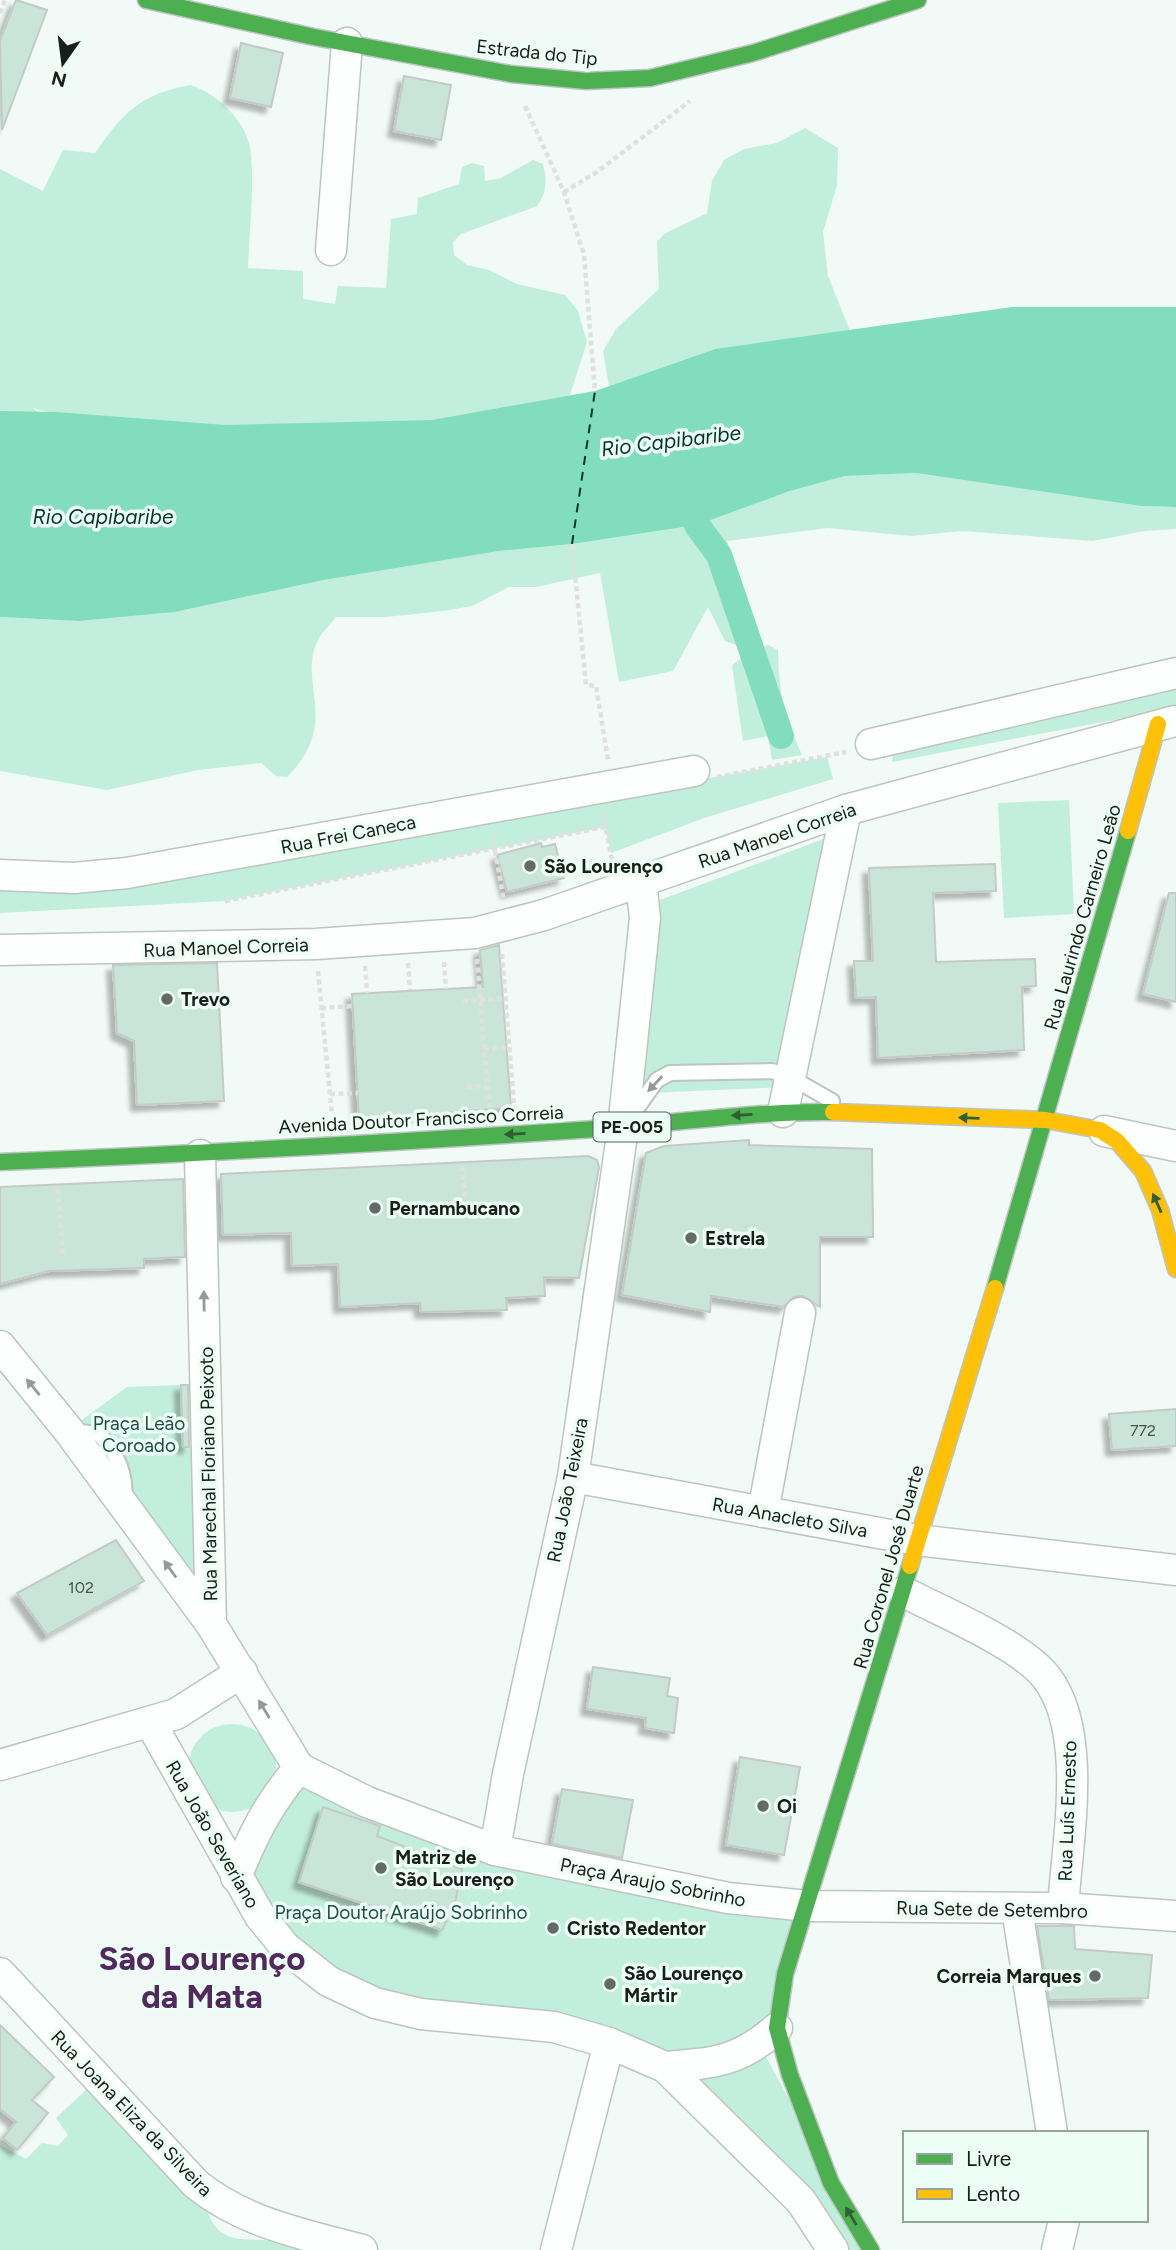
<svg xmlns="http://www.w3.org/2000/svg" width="1176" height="2250" viewBox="0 0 1176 2250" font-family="Figtree,sans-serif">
  <defs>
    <filter id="shadow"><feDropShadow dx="-6" dy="6" stdDeviation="2" flood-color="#0004"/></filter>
  </defs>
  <rect width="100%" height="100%" fill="#f1faf6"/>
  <g fill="#c2eedd">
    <path d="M190,85C214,92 242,117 249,143C256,173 249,236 248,268L303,271V299L335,304L338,286L386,288L391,219L417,214L418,198L459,184L462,167L472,163L484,166L485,181L501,178L533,160L543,164C547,181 547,192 537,206L461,234L453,242L454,255L467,265L489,270L517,284L565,295L578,311L587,342L569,398L382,432L85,422L33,408L43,417L0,469V169L43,191L63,150L95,153C124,112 139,95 190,85Z"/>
    <polygon points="805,128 838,148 837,185 823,232 828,276 850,331 715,349 609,386 603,351 616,329 659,289 657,242 664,234 707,213 712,181 724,160 744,149 777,143"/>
    <path d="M916,473L1141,506L1176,507V529L1144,531L1093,541L963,531L911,536L827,528L727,541C737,575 753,608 750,644L736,645L725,641L708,607L673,671L619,682L600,573L536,587H509L472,606L443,611L386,617H336C331,624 323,631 319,638C295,683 343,721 287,777L276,776L261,763L198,770L107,790L0,771V617L79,621L175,612L324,580L499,551L572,544L697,525L790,491L845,476Z"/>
    <path d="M768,645L778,650C779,695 784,713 802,755L772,760L768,736L743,741L732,665L752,650Z"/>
    <polygon points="1176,682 1176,708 892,762 894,749"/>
    <polygon points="827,757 833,779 704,818 611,853 605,827 225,901 0,913 0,877 699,780"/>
    <polygon points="1069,800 1074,914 1004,918 998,803"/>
    <polygon points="842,832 788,1087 626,1094 644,906"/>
    <polygon points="181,1385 183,1447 202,1447 197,1585 79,1422 127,1387"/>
    <circle cx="232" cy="1768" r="44"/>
    <polygon points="301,1777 364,1808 795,1915 770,2020 752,2036 668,2059 378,1995 288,1939 245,1872"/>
    <polygon points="759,2044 871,2250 833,2250 665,2067"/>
    <path d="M88,2088L206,2207C218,2247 242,2237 275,2241C286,2242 297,2247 308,2250H0V2145L26,2159L42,2143L58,2146L68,2135L56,2118Z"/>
  </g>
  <polygon fill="#82ddbe" points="1012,307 1176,307 1176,507 1141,506 916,473 845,476 790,491 697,525 572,544 499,551 324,580 175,612 79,621 0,617 0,411 56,412 225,425 432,420 595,391 715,349"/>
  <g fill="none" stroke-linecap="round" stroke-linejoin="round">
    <polyline stroke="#82ddbe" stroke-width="26" points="683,492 697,525 719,555 781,736"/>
    <polyline stroke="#003828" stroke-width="2" stroke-dasharray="9 7" stroke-linecap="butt" points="572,544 595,391"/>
  </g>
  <g fill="#c9e5da" stroke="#c3cac7" stroke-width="2" filter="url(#shadow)">
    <polygon points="16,0 47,10 2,130 0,41"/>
    <polygon points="241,43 283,53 271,107 230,98"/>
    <polygon points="404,76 451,85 441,140 394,131"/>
    <polygon points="541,843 542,847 555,844 564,878 507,892 497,855"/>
    <polygon points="995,864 996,891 933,893 936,962 1035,959 1036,986 1022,987 1024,1050 878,1058 876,997 856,998 854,961 873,961 869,868"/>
    <polygon points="1169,893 1176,893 1176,1002 1143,994"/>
    <polygon points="499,945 511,1108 359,1119 352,994 483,987 480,950"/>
    <polygon points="217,963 224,1101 137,1105 134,1041 117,1033 113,965"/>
    <polygon points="749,1140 749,1145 872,1149 873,1237 820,1237 820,1307 803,1296 794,1297 784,1307 711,1296 710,1312 622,1295 646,1153 664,1146"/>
    <polygon points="588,1156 597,1160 599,1167 579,1278 544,1277 545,1296 506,1298 507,1310 421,1312 420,1303 340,1307 338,1264 292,1266 291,1233 223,1235 221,1174"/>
    <polygon points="183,1179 185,1257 144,1259 144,1268 49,1271 0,1284 0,1187"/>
    <polygon points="181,1385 188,1385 189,1447 183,1447"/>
    <polygon points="1176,1409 1176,1446 1112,1450 1109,1414"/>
    <polygon points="116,1540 144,1581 47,1635 17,1593"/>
    <polygon points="593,1667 670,1678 667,1696 678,1698 674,1733 645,1728 646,1718 587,1709"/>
    <polygon points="740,1757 800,1767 784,1855 726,1845"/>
    <polygon points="562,1789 633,1800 622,1858 552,1844"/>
    <polygon points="323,1807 380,1826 377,1836 462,1869 455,1903 442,1930 299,1882"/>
    <polygon points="1037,1926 1074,1926 1075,1949 1152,1955 1148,1998 1049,2000"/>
    <polygon points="0,2025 54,2077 32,2100 48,2113 17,2150 3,2138 16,2122 0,2109"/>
  </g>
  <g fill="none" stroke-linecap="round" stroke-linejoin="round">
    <defs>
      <g id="lane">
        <polyline points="630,1118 657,1080 670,1073 772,1071 790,1077 832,1101"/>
        <path d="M70,1431L99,1434C117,1453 127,1474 124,1500"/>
      </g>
      <g id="street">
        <polyline points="331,250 347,43"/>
        <polyline points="871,744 1176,673"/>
        <polyline points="0,875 74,878 127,873 694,771"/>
        <polyline points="0,950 316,944 475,933 544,915 846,810 1175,721"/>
        <polyline points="783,1112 846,810"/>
        <polyline points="1104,1131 1176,1146"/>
        <polyline points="200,1155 211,1624 299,1768"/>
        <polyline points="0,1346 69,1431 211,1624"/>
        <polyline points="573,1477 917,1540 1176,1570"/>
        <polyline points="763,1512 800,1313"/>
        <path d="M904,1592C942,1612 1020,1644 1046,1677C1089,1731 1067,1842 1063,1908"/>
        <polyline points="150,1722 260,1916 285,1947 328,1981 375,2003 421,2014 554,2027 609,2043 665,2067 801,2201 833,2250"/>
        <polyline points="0,1765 176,1714 242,1672"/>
        <polyline points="299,1768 367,1802 495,1850 728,1898 808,1906 1063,1908 1176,1916"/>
        <polyline points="495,1850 508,1774 573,1477 623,1128 645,918 641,882"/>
        <path d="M236,1877C254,1833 268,1804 299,1768"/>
        <polyline points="1017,1909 1052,2133"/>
        <path d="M0,1973L196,2184C244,2223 303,2234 362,2250"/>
        <path d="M665,2067C714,2063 739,2062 777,2028"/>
        <polyline points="556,2250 609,2043"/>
        <polyline points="1057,2250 1064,2220"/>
      </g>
      <g id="fast">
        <polyline points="146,0 314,37 511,74 586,81 650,78 753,53 918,0"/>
        <path d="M0,1162C194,1154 387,1143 580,1130C665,1125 748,1111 833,1112"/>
        <polyline points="995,1288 1128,831"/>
        <polyline points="871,2250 831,2183 790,2075 777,2028 785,1974 910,1566"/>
      </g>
      <g id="slow">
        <polyline points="1128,831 1158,724"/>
        <polyline points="833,1112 1046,1120 1100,1130 1117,1141 1143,1171 1160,1210 1176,1269"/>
        <polyline points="910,1566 995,1288"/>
      </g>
    </defs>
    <use href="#lane" stroke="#bdc5c1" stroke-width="18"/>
    <use href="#street" stroke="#bdc5c1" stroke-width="33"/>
    <use href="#fast" stroke="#bdc5c1" stroke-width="19"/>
    <use href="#slow" stroke="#bdc5c1" stroke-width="19"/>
    <g stroke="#dfe1e1" stroke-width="4.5" stroke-dasharray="5 3.5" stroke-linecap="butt">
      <polyline points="0,13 5,0"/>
      <polyline points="525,106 564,192 584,255 595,391"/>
      <polyline points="564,192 597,172 690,101"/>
      <polyline points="572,544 586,685 596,686 608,760"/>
      <polyline points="717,777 846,752"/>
      <polyline points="603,813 613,866"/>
      <polyline points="492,834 504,901"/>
      <polyline points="225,901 605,827"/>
      <polyline points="502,954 514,1105"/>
      <polyline points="477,959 489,1107"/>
      <polyline points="444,962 446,989"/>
      <polyline points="408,963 410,990"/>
      <polyline points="365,966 367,993"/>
      <polyline points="318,971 332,1115"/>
      <polyline points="463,1001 505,998"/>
      <polyline points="321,1008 353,1006"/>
      <polyline points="484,1049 509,1048"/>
      <polyline points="467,1087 487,1086"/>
      <polyline points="330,1094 358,1093"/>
      <polyline points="462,1166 465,1197"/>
      <polyline points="58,1189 63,1256"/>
    </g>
    <use href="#lane" stroke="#fdfefe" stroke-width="14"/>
    <use href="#street" stroke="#fdfefe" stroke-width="30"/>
    <use href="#fast" stroke="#4caf50" stroke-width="16"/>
    <use href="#slow" stroke="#ffc107" stroke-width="16"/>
  </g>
  <defs><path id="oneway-solid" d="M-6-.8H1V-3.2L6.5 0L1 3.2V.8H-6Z" transform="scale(1.75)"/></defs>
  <g fill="#969998">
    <use href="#oneway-solid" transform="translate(655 1084) rotate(133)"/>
    <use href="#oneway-solid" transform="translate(204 1301) rotate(-91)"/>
    <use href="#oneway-solid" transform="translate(33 1387) rotate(-129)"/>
    <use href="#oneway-solid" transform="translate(170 1569) rotate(-126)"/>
    <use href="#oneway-solid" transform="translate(264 1709) rotate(-121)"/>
  </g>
  <g fill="#2f5f33">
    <use href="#oneway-solid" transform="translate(742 1115) rotate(177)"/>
    <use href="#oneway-solid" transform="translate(969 1118) rotate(-178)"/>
    <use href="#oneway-solid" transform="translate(515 1134) rotate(177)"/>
    <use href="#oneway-solid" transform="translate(1157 1203) rotate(-114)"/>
    <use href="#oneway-solid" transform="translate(851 2216) rotate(-121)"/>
  </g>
  <g fill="#636b68" stroke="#edfef6" stroke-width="2.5">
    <circle cx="530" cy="866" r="7"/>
    <circle cx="167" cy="999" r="7"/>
    <circle cx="375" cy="1208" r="7"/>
    <circle cx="691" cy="1238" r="7"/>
    <circle cx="763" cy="1806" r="7"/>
    <circle cx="381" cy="1868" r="7"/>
    <circle cx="553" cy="1928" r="7"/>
    <circle cx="1095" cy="1976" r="7"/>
    <circle cx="610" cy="1984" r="7"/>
  </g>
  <g text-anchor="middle" stroke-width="7" stroke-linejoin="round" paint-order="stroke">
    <g font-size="16" fill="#44504b">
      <text x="1143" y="1436">772</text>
      <text x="81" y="1593">102</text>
    </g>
    <rect fill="#edfef6" stroke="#57615d" stroke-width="2" x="593.5" y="1112.5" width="77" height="29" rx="5"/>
    <g font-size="18" font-weight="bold" fill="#171e1b">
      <text x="632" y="1133">PE-005</text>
    </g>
    <g font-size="19" fill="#171e1b" stroke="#edfef6">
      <text transform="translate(537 52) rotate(6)" y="7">Estrada do Tip</text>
      <text transform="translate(348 834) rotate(-11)" y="7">Rua Frei Caneca</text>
      <text transform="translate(777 835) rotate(-19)" y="7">Rua Manoel Correia</text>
      <text transform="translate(1082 917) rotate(-74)" y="7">Rua Laurindo Carneiro Leão</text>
      <text transform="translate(226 947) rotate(-2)" y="7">Rua Manoel Correia</text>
      <text transform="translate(421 1119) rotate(-3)" y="7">Avenida Doutor Francisco Correia</text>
      <text transform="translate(208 1474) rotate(-91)" y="7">Rua Marechal Floriano Peixoto</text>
      <text transform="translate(567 1490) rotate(-79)" y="7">Rua João Teixeira</text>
      <text transform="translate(790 1517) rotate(10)" y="7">Rua Anacleto Silva</text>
      <text transform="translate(888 1567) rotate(-74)" y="7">Rua Coronel José Duarte</text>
      <text transform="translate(1067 1811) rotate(-88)" y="7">Rua Luís Ernesto</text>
      <text transform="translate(213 1834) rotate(60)" y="7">Rua João Severiano</text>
      <text transform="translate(653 1882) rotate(11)" y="7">Praça Araujo Sobrinho</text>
      <text transform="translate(992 1909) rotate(1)" y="7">Rua Sete de Setembro</text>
      <text transform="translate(132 2113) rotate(46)" y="7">Rua Joana Eliza da Silveira</text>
    </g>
    <g font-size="19" font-weight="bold" fill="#171e1b" stroke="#edfef6" text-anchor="start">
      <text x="544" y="873">São Lourenço</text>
      <text x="181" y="1006">Trevo</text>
      <text x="389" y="1215">Pernambucano</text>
      <text x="705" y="1245">Estrela</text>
      <text x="777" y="1813">Oi</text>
      <text x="395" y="1864">Matriz de<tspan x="395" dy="22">São Lourenço</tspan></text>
      <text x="567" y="1935">Cristo Redentor</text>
      <text x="624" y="1980">São Lourenço<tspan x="624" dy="22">Mártir</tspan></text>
      <text x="1081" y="1983" text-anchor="end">Correia Marques</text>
    </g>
    <g font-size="19" fill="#1d503f" stroke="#edfef6">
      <text x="139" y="1430">Praça Leão<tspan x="139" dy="22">Coroado</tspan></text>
      <text x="401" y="1919">Praça Doutor Araújo Sobrinho</text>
    </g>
    <g font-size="21" font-style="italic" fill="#003828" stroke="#edfef6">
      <text transform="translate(671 441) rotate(-7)" y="7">Rio Capibaribe</text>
      <text x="103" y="524">Rio Capibaribe</text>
    </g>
    <g font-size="33" font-weight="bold" fill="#52295f" stroke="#edfef6">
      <text x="202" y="1970">São Lourenço<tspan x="202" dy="38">da Mata</tspan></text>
    </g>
  </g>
  <rect x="903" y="2131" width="245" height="91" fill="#edfef6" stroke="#97a49e" stroke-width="2"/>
  <rect x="917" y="2154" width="35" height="10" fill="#4caf50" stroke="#97a49e" stroke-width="2"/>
  <text x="966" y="2166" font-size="21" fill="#171e1b">Livre</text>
  <rect x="917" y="2189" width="35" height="10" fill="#ffc107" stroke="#97a49e" stroke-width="2"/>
  <text x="966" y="2201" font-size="21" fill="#171e1b">Lento</text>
  <g transform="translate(63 63) rotate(194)" stroke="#edfef6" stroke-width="5" paint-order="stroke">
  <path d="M0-5L12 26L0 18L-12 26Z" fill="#171e1b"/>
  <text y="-10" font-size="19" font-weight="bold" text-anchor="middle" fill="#171e1b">N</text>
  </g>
</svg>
